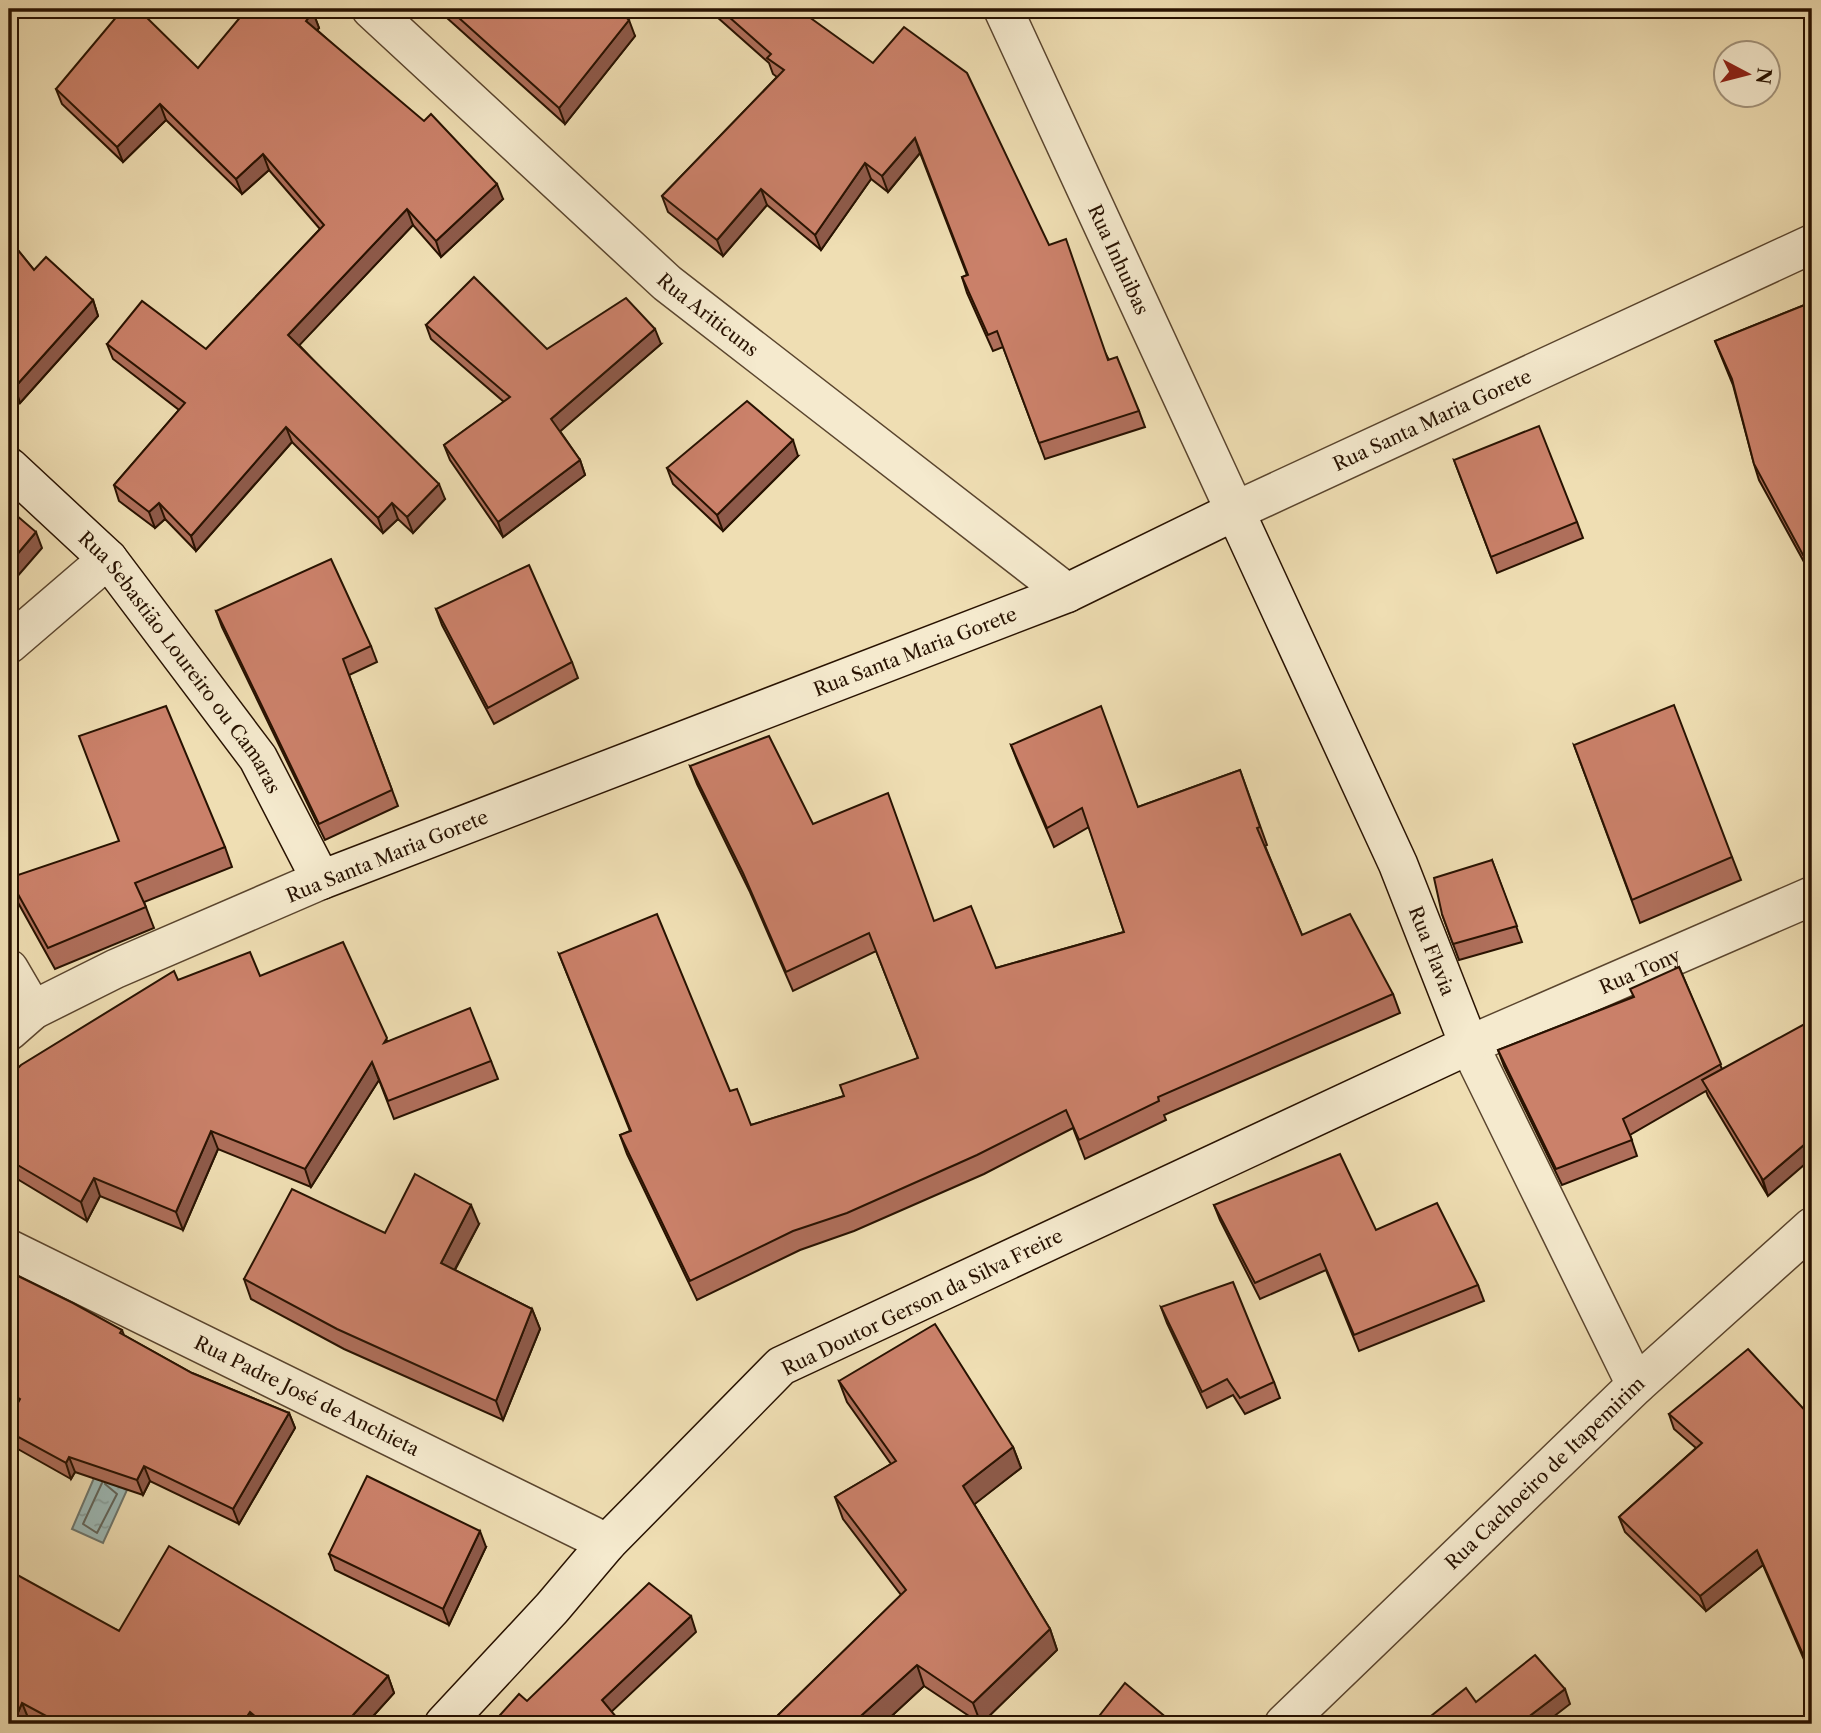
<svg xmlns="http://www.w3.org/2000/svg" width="1821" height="1733" viewBox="0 0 1821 1733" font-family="'Libre Caslon Text',serif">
  <defs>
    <pattern id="water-ripples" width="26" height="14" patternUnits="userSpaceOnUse" patternTransform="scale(1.75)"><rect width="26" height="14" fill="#9dbab7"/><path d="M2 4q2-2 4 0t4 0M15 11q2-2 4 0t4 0" fill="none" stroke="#879f9c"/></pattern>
  </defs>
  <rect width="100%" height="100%" fill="#efdeb3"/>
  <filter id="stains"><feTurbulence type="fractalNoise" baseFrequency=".00286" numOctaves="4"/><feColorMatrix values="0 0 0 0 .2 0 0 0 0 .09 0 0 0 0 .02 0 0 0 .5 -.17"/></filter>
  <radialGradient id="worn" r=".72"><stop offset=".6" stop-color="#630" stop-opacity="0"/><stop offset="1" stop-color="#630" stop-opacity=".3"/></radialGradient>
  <polygon fill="url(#water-ripples)" stroke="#6e776e" stroke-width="2" points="97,1471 127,1490 103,1543 72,1529"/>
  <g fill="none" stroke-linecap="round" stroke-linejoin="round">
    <polyline stroke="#62665c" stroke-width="2" points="102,1483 83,1524 97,1533 117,1494 105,1484"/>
    <defs>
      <g id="street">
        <path id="s1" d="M371,9L667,283L1067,593"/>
        <path id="s2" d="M1003,9L1235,511L1812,244"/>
        <polyline points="9,644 108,559"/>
        <polyline points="9,969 33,1010"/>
        <polyline points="9,1031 33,1010 115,969 321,880"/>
        <path id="s3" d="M9,1249L607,1543"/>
        <path id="s4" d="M1636,1385L1469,1045L1812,896"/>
        <path id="s5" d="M1284,1724L1636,1385L1812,1227"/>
      </g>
      <g id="secondary">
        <path id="s6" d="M9,467L108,559L258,758L321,880L1067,593L1235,511L1398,864L1469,1045L781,1366L607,1543L552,1608L444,1724"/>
      </g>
    </defs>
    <use href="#street" stroke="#5a452e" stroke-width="41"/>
    <use href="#secondary" stroke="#281201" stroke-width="41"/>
    <use href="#street" stroke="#f5eace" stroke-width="38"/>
    <use href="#secondary" stroke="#f5eace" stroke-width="38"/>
  </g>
  <g fill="#af6f5b" stroke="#281201" stroke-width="2">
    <polygon points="437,9 617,9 635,36 565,124"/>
    <polygon points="708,9 798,9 1049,245 1109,360 1139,411 1145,427 1045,459 1003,347 993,351 967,293 962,277 967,275 920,153 888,192 871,179 821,250 767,205 723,256 668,212 662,196 777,77 773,74 769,63"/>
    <polygon points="313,12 319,28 317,30 503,199 441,257 413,225 299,345 445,499 413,533 398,519 383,533 292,442 196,551 165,519 155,528 119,501 114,485 179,410 113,359 107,344 206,349 320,229 269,170 242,194 166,120 123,162 62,104 56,89 198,68"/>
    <polygon points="9,239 34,270 93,300 98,316 20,403 9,393"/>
    <polygon points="1812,302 1812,569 1809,571 1759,480 1754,464 1733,385 1715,341"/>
    <polygon points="426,325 547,349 661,344 560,431 580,460 585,475 503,537 450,460 444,445 504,402 431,339"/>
    <polygon points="798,456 723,531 673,484 667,468"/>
    <polygon points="1454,460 1577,522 1583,538 1497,573"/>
    <polygon points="436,609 572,662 578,678 494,724 442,625"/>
    <polygon points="216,611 371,646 377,662 349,675 398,806 325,840 222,627"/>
    <polygon points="1011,745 1138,807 1240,770 1267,845 1265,846 1302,935 1393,994 1400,1013 1164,1115 1166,1120 1085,1159 1073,1128 984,1174 854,1231 800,1250 697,1300 627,1154 620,1135 630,1131 559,954 730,1091 751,1125 844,1096 918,1058 876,951 793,991 750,892 697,784 690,766 813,824 934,921 996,968 1124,932 1089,827 1054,847 1018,763"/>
    <polygon points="1574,745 1732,857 1741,880 1640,923"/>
    <polygon points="225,847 232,867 144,902 154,928 55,969 16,899 9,879"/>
    <polygon points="1492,860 1522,942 1459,960 1442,914"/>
    <polygon points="1679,967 1722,1069 1768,1196 1708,1096 1706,1091 1630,1135 1637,1156 1562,1185 1504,1066 1498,1050 1633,997"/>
    <polygon points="260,976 388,1041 491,1061 498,1079 394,1119 379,1080 311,1187 218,1149 183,1230 100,1196 87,1221 9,1174 9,1077 178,980"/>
    <polygon points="1214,1205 1376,1230 1478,1285 1484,1301 1359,1351 1326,1270 1260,1299 1220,1220"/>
    <polygon points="479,1224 455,1270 532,1309 540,1329 503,1420 344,1349 251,1299 244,1279 385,1233"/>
    <polygon points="9,1282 122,1330 124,1335 192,1373 289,1413 295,1428 239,1524 150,1481 143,1495 75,1472 71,1479 9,1444 9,1419 15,1407 9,1403"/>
    <polygon points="1161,1307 1274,1382 1280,1398 1245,1414 1233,1395 1207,1408 1167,1323"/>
    <polygon points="839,1381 1013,1447 1021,1468 974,1504 1050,1629 1057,1650 981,1724 924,1686 883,1724 771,1724 770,1723 901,1595 843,1519 835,1497 891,1464 847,1402"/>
    <polygon points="1669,1414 1812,1418 1812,1678 1763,1565 1706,1611 1625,1532 1619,1517 1696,1448 1674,1429"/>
    <polygon points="486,1547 449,1625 335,1570 329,1554"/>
    <polygon points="9,1580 119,1631 388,1676 394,1693 366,1724 36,1724 29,1720 27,1724 9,1724"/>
  </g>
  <g fill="#8e5a4a" stroke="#281201" stroke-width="2">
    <polygon points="313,12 319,28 311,36 306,21"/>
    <polygon points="629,20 635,36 565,124 559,108"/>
    <polygon points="160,104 166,120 123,162 117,147"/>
    <polygon points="915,138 920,153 888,192 882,176"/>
    <polygon points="263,154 269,170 242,194 236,179"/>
    <polygon points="865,163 871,179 821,250 815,235"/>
    <polygon points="497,184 503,199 441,257 436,241"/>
    <polygon points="761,189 767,205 723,256 717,240"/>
    <polygon points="407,209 413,225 294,351 288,335"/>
    <polygon points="93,300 98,316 20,403 15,387"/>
    <polygon points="655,329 661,344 557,434 551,419"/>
    <polygon points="286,427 292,442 196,551 191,536"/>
    <polygon points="793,440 798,456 723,531 717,515"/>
    <polygon points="580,460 585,475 503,537 498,522"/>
    <polygon points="439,484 445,499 413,533 407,517"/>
    <polygon points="159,503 165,519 155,528 149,512"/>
    <polygon points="392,503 398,519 383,533 378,518"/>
    <polygon points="36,532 42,548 9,586 9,564"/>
    <polygon points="372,1062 379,1080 311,1187 305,1169"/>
    <polygon points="211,1131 218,1149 183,1230 176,1212"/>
    <polygon points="1812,1138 1812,1158 1768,1196 1763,1180"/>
    <polygon points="94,1178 100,1196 87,1221 81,1202"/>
    <polygon points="471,1205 479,1224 448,1282 441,1263"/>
    <polygon points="532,1309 540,1329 503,1420 496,1401"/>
    <polygon points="289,1413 295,1428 239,1524 233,1509"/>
    <polygon points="1013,1447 1021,1468 971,1507 963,1486"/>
    <polygon points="69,1457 75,1472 71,1479 66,1463"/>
    <polygon points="144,1466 150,1481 143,1495 137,1480"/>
    <polygon points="480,1531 486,1547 449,1625 443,1609"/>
    <polygon points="1757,1550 1763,1565 1706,1611 1700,1596"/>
    <polygon points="691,1616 696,1632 607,1716 602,1700"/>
    <polygon points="1050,1629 1057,1650 981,1724 973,1703"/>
    <polygon points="917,1665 924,1686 883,1724 852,1724"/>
    <polygon points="388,1676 394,1693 366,1724 345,1724"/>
    <polygon points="1565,1689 1570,1704 1544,1724 1524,1724 1523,1721"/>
    <polygon points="22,1703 29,1720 27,1724 13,1724"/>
    <polygon points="250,1712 255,1724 242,1724"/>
  </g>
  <g fill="#cb816a" stroke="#281201" stroke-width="2">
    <polygon points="123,9 138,9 198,68 247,9 309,9 313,12 306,21 424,121 431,114 497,184 436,241 407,209 288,335 439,484 407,517 392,503 378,518 286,427 191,536 159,503 149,512 114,485 185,403 107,344 142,301 206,349 324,225 263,154 236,179 160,104 117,147 56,89"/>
    <polygon points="449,9 617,9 629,20 559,108"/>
    <polygon points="720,9 798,9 873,63 904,27 967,73 1049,245 1066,239 1108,360 1117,357 1139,411 1039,443 997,331 988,335 962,277 968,275 915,138 882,176 865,163 815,235 761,189 717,240 662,196 784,70 767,58 771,54"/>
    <polygon points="9,239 34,270 46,257 93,300 15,387 9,382"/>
    <polygon points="474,277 547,349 626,298 655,329 551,419 580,460 498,522 444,445 510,397 426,325"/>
    <polygon points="1812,302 1812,550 1803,555 1754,464 1732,379 1715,341"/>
    <polygon points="747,401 793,440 717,515 667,468"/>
    <polygon points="1539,426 1577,522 1491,557 1454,460"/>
    <polygon points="9,509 36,532 9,564"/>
    <polygon points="331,559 371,646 343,659 392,790 319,824 216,611"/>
    <polygon points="529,565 572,662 488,708 436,609"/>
    <polygon points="1674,705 1732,857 1632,900 1574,745"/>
    <polygon points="166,706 225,847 135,883 146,907 48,948 9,878 119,841 79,736"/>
    <polygon points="1101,706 1138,807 1240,770 1260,827 1257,828 1302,935 1350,914 1393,994 1158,1097 1159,1101 1079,1140 1066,1110 977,1155 847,1213 793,1231 690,1281 620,1135 631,1131 559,954 657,914 730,1091 737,1089 751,1125 844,1096 840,1085 918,1058 869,933 786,972 743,873 690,766 769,736 813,824 888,793 934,921 971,906 996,968 1124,932 1082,808 1047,828 1011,745"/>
    <polygon points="1492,860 1517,926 1453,944 1442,914 1434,878"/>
    <polygon points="343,942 387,1038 384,1043 470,1008 491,1061 388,1101 372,1062 305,1169 211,1131 176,1212 94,1178 81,1202 9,1160 9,1077 21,1065 174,971 178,980 250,952 260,976"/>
    <polygon points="1679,967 1721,1064 1623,1119 1632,1140 1556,1169 1498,1050 1634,997 1630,989"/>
    <polygon points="1812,1020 1812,1138 1763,1180 1702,1080"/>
    <polygon points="1340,1154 1376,1230 1437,1203 1478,1285 1354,1335 1320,1254 1255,1283 1214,1205"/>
    <polygon points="415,1174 471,1205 441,1263 532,1309 496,1401 337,1329 244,1279 292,1189 385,1233"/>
    <polygon points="14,1274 73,1303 122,1330 120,1333 192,1373 289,1413 233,1509 144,1466 137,1480 69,1457 66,1463 9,1432 9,1419 20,1399 9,1392 9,1282"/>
    <polygon points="1233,1282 1274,1382 1240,1398 1227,1379 1202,1392 1161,1307"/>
    <polygon points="935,1324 1013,1447 963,1486 1050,1629 973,1703 917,1665 852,1724 772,1724 770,1723 906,1590 835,1497 896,1461 839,1381"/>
    <polygon points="1748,1349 1812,1418 1812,1675 1757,1550 1700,1596 1619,1517 1702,1443 1669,1414"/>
    <polygon points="367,1476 480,1531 443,1609 329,1554"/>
    <polygon points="169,1546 388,1676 345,1724 264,1724 250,1712 242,1724 61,1724 22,1703 13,1724 9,1724 9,1580 12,1572 119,1631"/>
    <polygon points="649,1583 691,1616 602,1700 622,1724 492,1724 519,1694 527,1701"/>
    <polygon points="1535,1655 1565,1689 1523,1721 1526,1724 1421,1724 1466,1688 1476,1702"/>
    <polygon points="1125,1683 1174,1724 1093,1724"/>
  </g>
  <g text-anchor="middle" stroke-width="5" stroke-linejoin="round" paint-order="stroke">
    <g font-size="19" fill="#281201" stroke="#f5eace">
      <text dy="7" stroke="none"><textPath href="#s2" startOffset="276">Rua Inhuibas</textPath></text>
      <text dy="7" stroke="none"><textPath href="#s1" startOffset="455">Rua Ariticuns</textPath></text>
      <text dy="7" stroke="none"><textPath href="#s2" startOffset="770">Rua Santa Maria Gorete</textPath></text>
      <text dy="7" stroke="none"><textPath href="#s6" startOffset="1158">Rua Santa Maria Gorete</textPath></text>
      <text dy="7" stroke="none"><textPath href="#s6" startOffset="261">Rua Sebastião Loureiro ou Camaras</textPath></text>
      <text transform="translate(387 856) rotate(-22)" y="7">Rua Santa Maria Gorete</text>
      <text dy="7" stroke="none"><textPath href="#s6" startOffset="1990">Rua Flavia</textPath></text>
      <text dy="7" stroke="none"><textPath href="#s4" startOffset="565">Rua Tony</textPath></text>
      <text transform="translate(922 1302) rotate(-26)" y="7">Rua Doutor Gerson da Silva Freire</text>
      <text dy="7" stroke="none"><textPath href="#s3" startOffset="332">Rua Padre José de Anchieta</textPath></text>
      <text dy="7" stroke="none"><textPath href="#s5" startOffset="362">Rua Cachoeiro de Itapemirim</textPath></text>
    </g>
  </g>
  <rect width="1821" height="1733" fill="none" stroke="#efdeb3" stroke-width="35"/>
  <rect x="10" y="10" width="1800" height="1712" fill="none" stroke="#281201" stroke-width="3.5"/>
  <rect x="18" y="18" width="1786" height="1698" fill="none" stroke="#281201" stroke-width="2"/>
  <g transform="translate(1747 74) rotate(97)"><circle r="33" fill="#f5eace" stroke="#a3947c" stroke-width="2"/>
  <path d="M0-5L12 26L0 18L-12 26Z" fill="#8f2418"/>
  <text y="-10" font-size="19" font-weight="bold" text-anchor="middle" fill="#281201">N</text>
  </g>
  <rect width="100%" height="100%" filter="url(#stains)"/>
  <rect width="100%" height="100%" fill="url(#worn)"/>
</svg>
